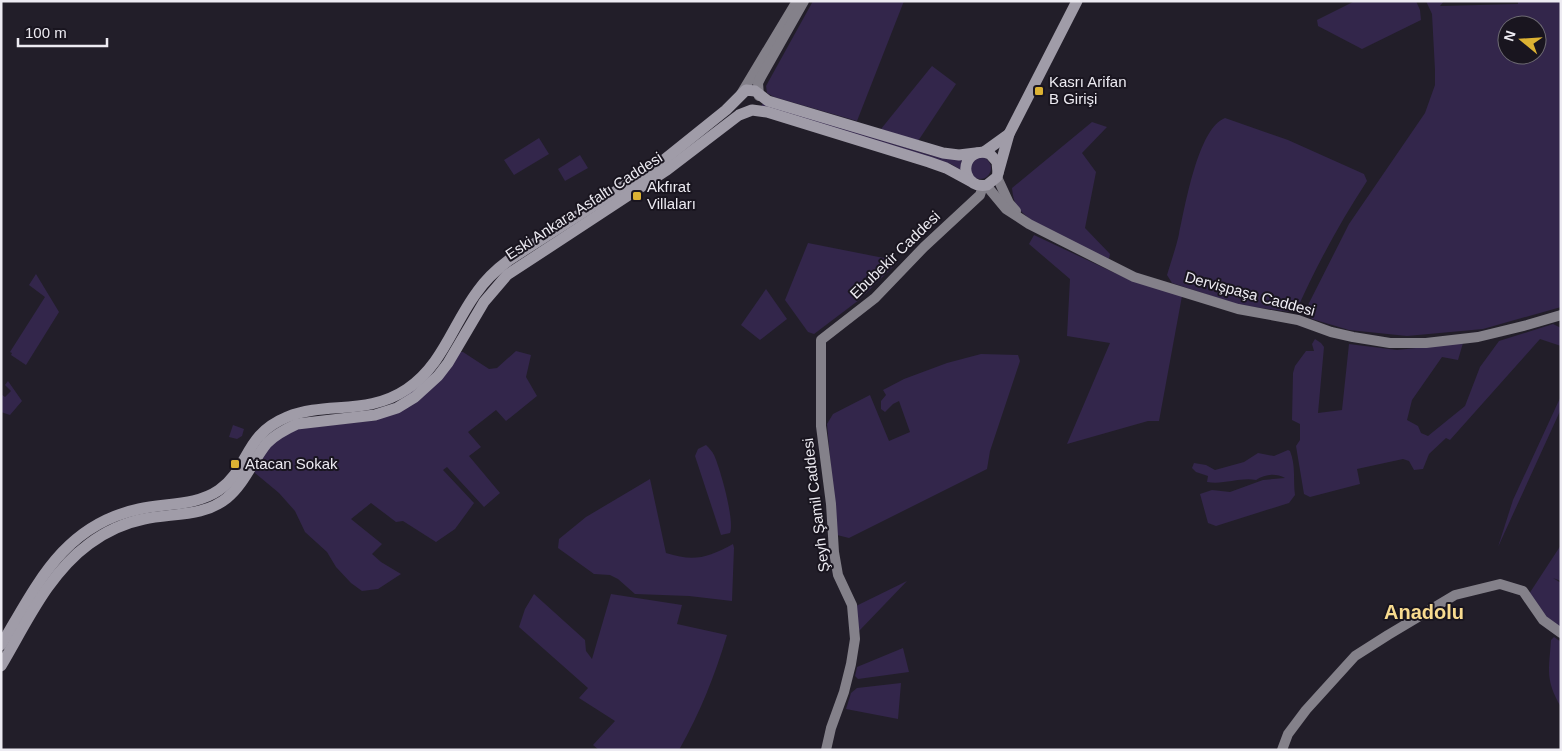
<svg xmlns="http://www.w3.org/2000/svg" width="1562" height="751" viewBox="0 0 1562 751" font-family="Helvetica,sans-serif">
  <rect width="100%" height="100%" fill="#221e29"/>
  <g fill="#33264b" fill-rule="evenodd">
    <polygon points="813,1 904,1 857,121 774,97 767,93 766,86"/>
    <polygon points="1355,1 1416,1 1420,10 1421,20 1362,49 1318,26 1317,20"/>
    <path d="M1426,1H1444L1440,6L1518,4V1H1561V307L1483,329L1407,336L1349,330L1312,319L1305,311L1349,224L1425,113L1435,85V70L1432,14ZM1507,25H1537V55H1507Z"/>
    <polygon points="932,66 956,84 918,141 881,129"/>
    <polygon points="763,103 930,155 962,159 961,170 951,164 761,107"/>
    <path d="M1225,118L1288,140L1364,174L1367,181C1340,222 1317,265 1297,309L1291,312L1239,305L1172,283L1167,275C1171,261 1176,248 1179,234C1185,207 1198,128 1225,118Z"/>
    <path d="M1092,122L1107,127L1082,153L1096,172L1085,228L1110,254L1109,259C1085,247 1036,229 1020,210C1014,203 1013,197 1012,188Z"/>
    <polygon points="539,138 549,154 514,175 504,160"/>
    <polygon points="580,155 588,168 565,181 558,169"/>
    <circle cx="980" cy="168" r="11"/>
    <polygon points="1034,235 1132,281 1182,296 1159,421 1148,421 1067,444 1110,343 1067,336 1070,279 1029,244"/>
    <polygon points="808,243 899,261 859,300 814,334 808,332 785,300"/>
    <polygon points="36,274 59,312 26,365 11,355 12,353 10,352 45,297 29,285"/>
    <polygon points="766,289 787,319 760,340 741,325"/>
    <polygon points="1553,324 1561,328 1561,346 1540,339 1450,440 1446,438 1429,454 1423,469 1414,470 1409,461 1403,459 1357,469 1360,484 1310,497 1304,494 1296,446 1300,440 1300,424 1292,420 1293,373 1295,366 1306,351 1314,351 1312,344 1315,339 1321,343 1324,347 1318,413 1342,410 1349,344 1397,350 1463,343 1458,360 1442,357 1412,400 1407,420 1418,426 1421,433 1428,436 1465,406 1480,367 1499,341"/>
    <polygon points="516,351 531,355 526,377 537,396 506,421 496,410 468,432 481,447 469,456 500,493 484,507 447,467 443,470 474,503 455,529 436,542 403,521 396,522 371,503 351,519 382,544 372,554 381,562 401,574 378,589 362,591 351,583 336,567 327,552 305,532 295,511 279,493 255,473 254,469 273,441 297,429 377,420 459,352 463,352 489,369 497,368"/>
    <polygon points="981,354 1018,355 1020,361 990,451 987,469 849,538 837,535 827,424 833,414 870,395 889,441 910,432 899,401 893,404 885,412 881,409 881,401 886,395 883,390 904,379 947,363"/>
    <polygon points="8,381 22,401 10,415 1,412 1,394 5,397 11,391 5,385"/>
    <polygon points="1561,396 1561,409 1498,547 1513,500"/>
    <polygon points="233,425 244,429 242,436 237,439 229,437"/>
    <path d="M706,445C709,448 712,451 714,455C720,468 735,521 730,533L721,535L695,456L698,449Z"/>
    <path d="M1288,450L1290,451C1296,466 1293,480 1295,495L1289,503L1216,526L1208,523L1200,494L1212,490L1230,492L1263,480L1285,478C1276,473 1265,474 1256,480C1240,477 1224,485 1207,482L1208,476L1196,472L1192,468L1194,463L1206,465L1215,470L1244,462L1258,453L1274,456Z"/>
    <path d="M650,479L666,553C694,562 707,558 733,544L734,548L732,601L689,596L635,594L618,579L610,575L594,574L558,548L559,539L586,517Z"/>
    <polygon points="1561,545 1561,581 1553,578 1561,583 1561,630 1545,617 1529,594"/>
    <polygon points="907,581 859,631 856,606"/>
    <path d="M534,594L585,640L586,651L592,659L611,594L682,605L677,624L727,635C715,675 700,713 679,750H599L593,745L615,721L579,698L588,688L519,627L525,609Z"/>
    <path d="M1554,637L1561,642V707C1545,680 1549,670 1551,640Z"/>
    <polygon points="903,648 909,672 858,679 855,676 857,667"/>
    <polygon points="901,683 898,719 846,709 851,693 857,688"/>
  </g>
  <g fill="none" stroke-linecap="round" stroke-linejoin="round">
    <g stroke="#84818a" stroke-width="10">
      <polyline points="741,94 797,1"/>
      <polyline points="759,96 758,83 761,77 804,1"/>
      <polyline points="997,177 1009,203 1016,211"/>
      <polyline points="986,185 1006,209 1029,224 1134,277 1238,309 1298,320 1331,332 1353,337 1390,343 1426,343 1478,337 1527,325 1561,315"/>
      <polyline points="826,750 831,728 844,692 851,664 855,639 852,605 838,575 834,552 831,504 821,426 821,340 875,298 924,247 980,195 983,186"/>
      <polyline points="1282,750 1288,734 1306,710 1355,656 1388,635 1455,595 1500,584 1523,591 1543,620 1561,633"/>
    </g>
    <g stroke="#a09ca8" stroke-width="11">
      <polyline points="984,152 1009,134"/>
      <path d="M977,153C957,161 966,190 987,185L997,177L1009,134L1077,1"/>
      <path d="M1,645C37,585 63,525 139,509C165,503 196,506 219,490C250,468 243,435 287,417C327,401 367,416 407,389C442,366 453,324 477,292C486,279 497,269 509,260L660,163L726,110L746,90L755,91L768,101L943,153L959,155L984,152L990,154L997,162L998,173"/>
      <path d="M1,666C26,624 48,574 89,544C105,532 124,523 144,519C172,513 204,517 227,498C245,483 253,460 267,443C276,434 286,429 297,424L375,415L397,408L415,397L438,376L448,363L484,302L507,275L667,170L739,115L752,110L767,112L929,162L946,168L970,181"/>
    </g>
  </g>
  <g fill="#dcb233" stroke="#19151f" stroke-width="2">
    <rect x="1034" y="86" width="10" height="10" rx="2.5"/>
    <rect x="632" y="191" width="10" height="10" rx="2.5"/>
    <rect x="230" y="459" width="10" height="10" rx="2.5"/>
  </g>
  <g text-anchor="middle" stroke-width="4" stroke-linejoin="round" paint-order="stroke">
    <g font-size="15" fill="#edebf2" stroke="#19151f" text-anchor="start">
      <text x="1049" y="87">Kasrı Arifan<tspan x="1049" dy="17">B Girişi</tspan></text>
      <text x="647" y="192">Akfırat<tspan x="647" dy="17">Villaları</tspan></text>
      <text x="245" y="469">Atacan Sokak</text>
    </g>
    <g font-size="15" fill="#edebf2" stroke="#19151f">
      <text transform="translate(584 206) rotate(-33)" y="5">Eski Ankara Asfaltı Caddesi</text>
      <text transform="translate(895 255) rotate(-44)" y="5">Ebubekir Caddesi</text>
      <text transform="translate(1250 294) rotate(15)" y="5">Dervişpaşa Caddesi</text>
      <text transform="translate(816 505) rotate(-97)" y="5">Şeyh Şamil Caddesi</text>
    </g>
    <g font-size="20" font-weight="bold" fill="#f8db8f" stroke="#19151f">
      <text x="1424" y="619">Anadolu</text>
    </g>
  </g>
  <rect width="1562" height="751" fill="none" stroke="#edebf2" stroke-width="5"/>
  <g transform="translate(1522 40) rotate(288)"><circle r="24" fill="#19151f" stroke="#6e6b73"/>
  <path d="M0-4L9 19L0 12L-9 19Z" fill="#dcb233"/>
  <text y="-8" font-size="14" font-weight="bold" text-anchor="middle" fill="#edebf2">N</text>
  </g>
  <path d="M18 38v8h89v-8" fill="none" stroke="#edebf2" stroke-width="2.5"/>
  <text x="25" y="38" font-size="15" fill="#edebf2" stroke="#19151f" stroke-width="4" paint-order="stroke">100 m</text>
</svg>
